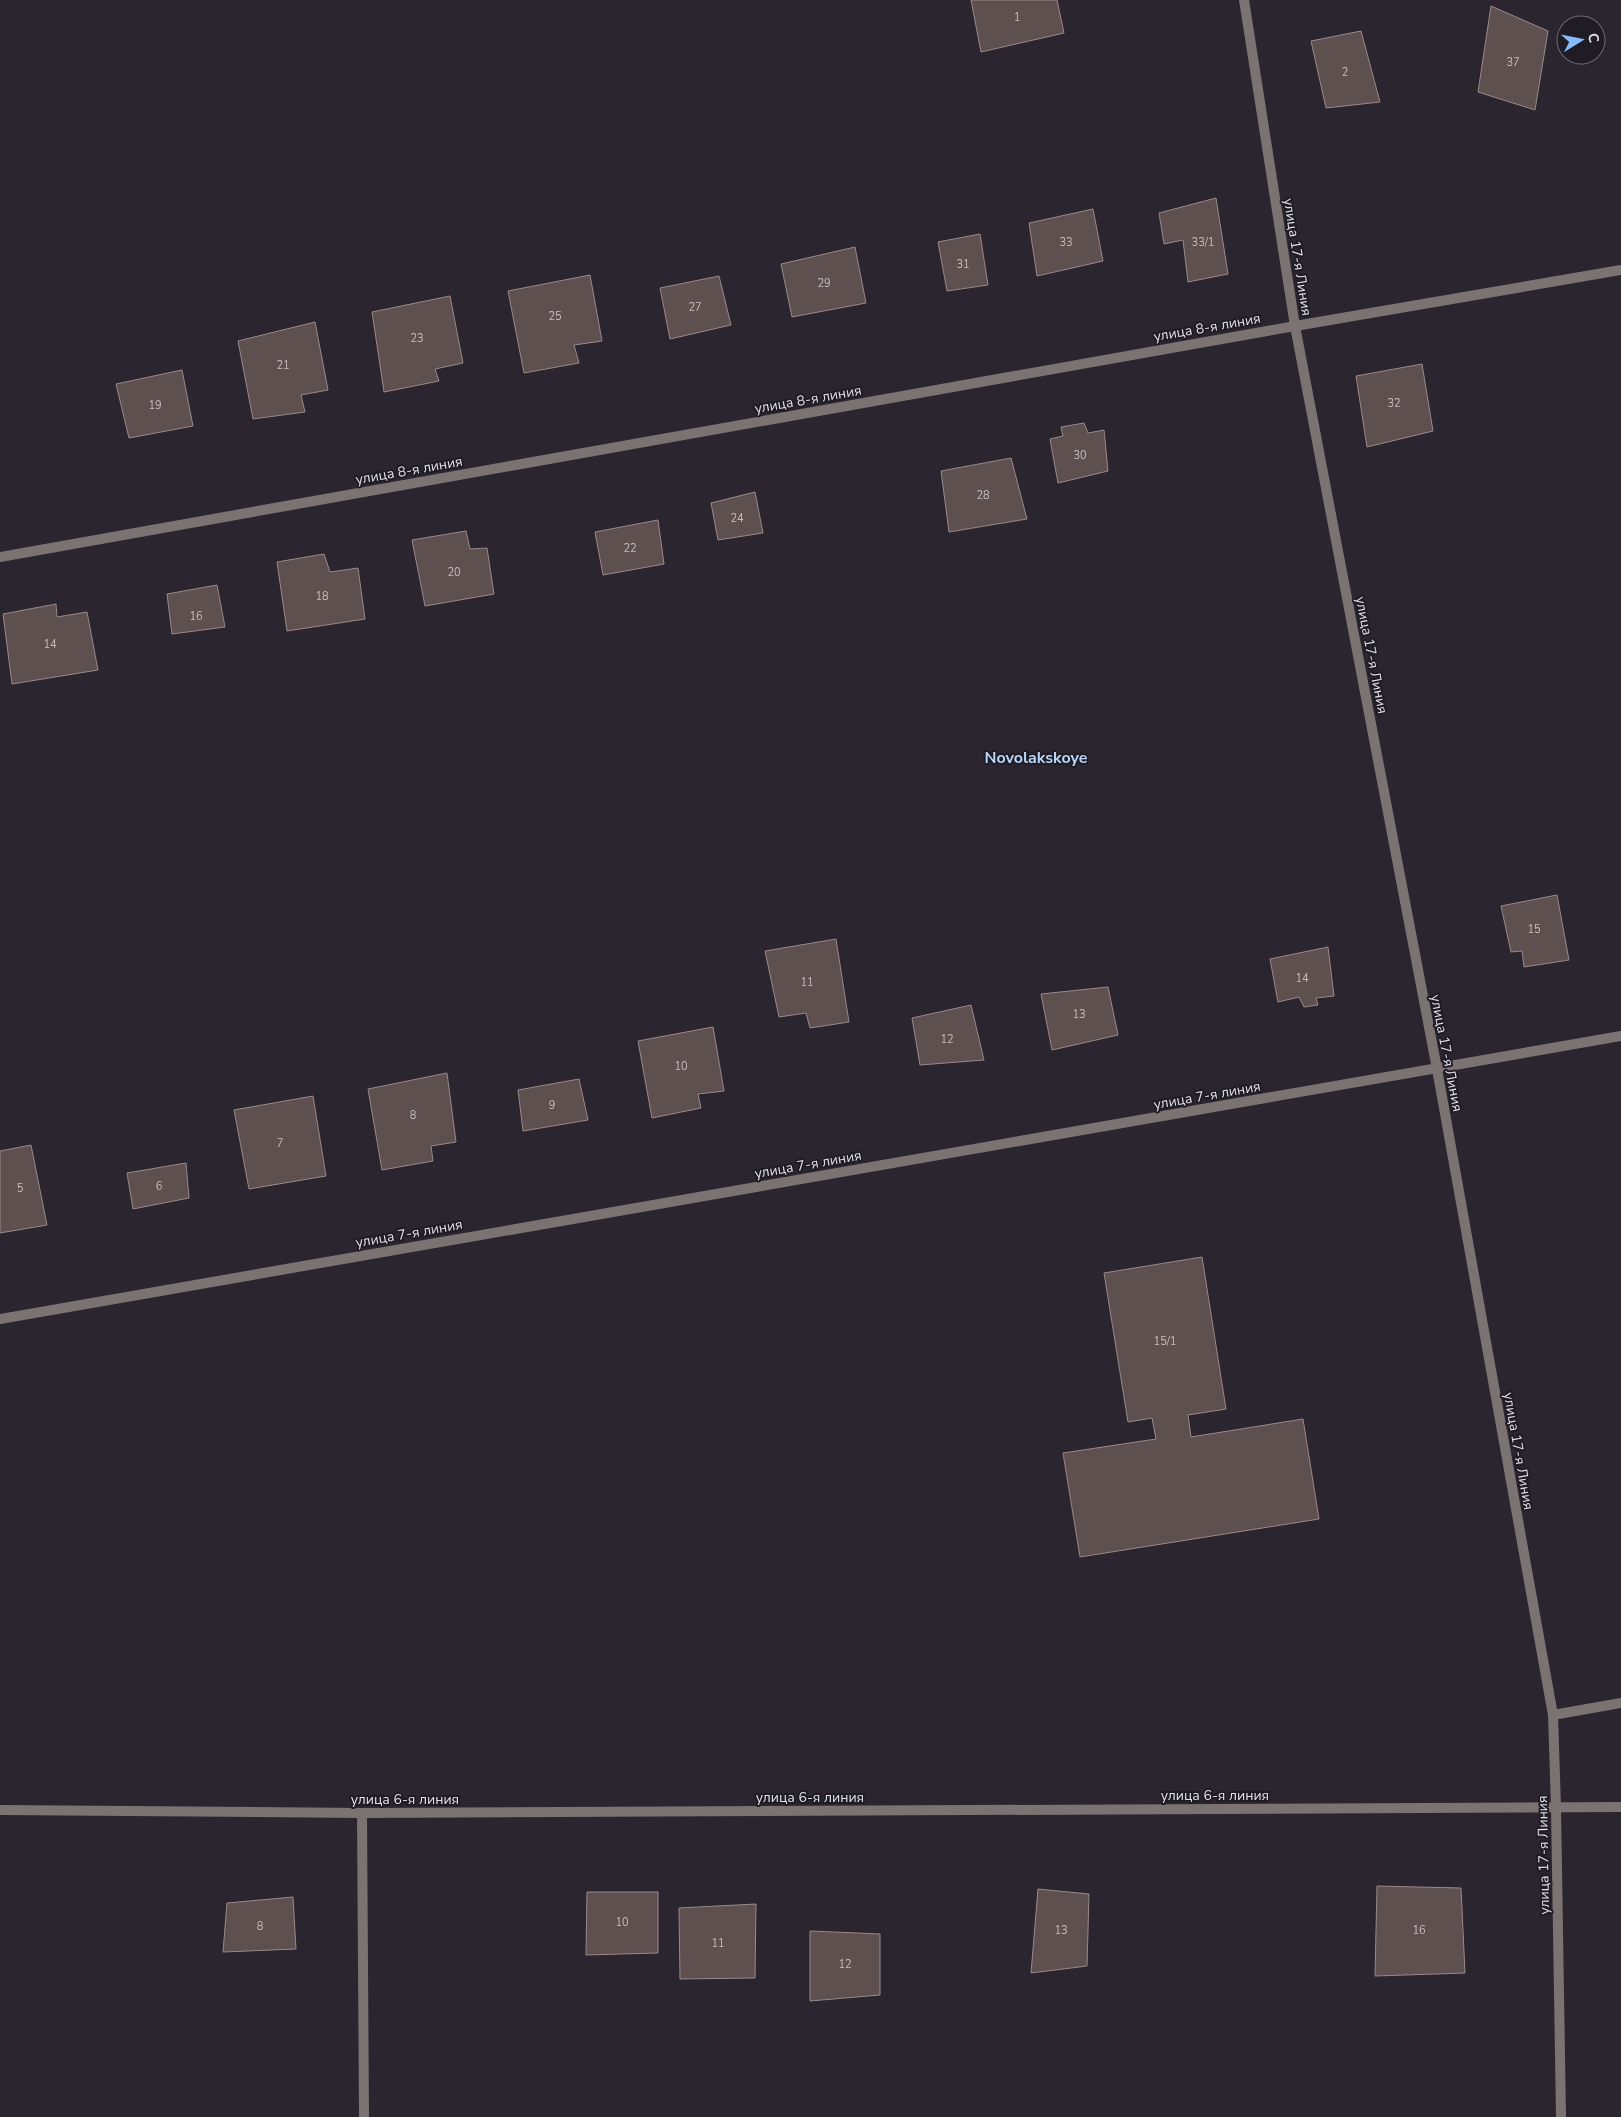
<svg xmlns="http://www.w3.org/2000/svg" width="1621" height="2117" viewBox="0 0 1621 2117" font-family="'Nunito Sans',sans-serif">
  <rect width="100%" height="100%" fill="#2a252f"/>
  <g fill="#5e504f" stroke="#9a8a89">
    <polygon points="971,0 1057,0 1064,33 981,52"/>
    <polygon points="1491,6 1548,31 1535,110 1478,92"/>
    <polygon points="1361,31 1380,102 1326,108 1311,41"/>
    <polygon points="1216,198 1228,274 1188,282 1183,240 1164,244 1159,213"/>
    <polygon points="1093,209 1103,261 1037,276 1029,223"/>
    <polygon points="980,234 988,285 947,291 938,242"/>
    <polygon points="855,247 866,303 792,317 781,264"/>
    <polygon points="590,275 602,341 574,345 579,363 524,373 508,291"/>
    <polygon points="719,276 731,325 670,339 660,288"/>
    <polygon points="450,296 463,363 435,369 439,381 384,392 372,312"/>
    <polygon points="315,322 328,390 301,395 305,412 253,419 238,341"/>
    <polygon points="1422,364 1433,431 1367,447 1356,376"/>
    <polygon points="182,370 193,426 129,438 116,384"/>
    <polygon points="1084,423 1088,433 1104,430 1108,471 1058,483 1050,439 1063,436 1061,427"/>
    <polygon points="1011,458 1027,519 949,532 941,471"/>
    <polygon points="755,492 763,533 718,540 711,503"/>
    <polygon points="658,520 664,564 603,575 595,532"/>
    <polygon points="466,531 470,549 487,548 494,594 425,606 412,540"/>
    <polygon points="324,554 330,572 358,568 365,619 287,631 277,562"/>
    <polygon points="217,585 225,627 172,634 167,594"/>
    <polygon points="56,604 57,617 87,612 98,670 12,684 3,614"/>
    <polygon points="1557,895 1569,960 1524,967 1522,951 1511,952 1501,906"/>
    <polygon points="836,939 849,1022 810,1028 806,1013 779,1017 765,951"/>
    <polygon points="1328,947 1334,996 1316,998 1318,1005 1304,1007 1299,997 1278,1002 1270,959"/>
    <polygon points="1108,987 1118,1035 1052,1050 1041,994"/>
    <polygon points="971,1005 984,1060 920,1065 912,1018"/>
    <polygon points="713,1027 724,1091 698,1094 701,1108 652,1118 638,1041"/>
    <polygon points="447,1073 456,1142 431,1146 433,1161 382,1170 368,1089"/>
    <polygon points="579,1079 588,1120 523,1131 518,1090"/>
    <polygon points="313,1096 326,1176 249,1189 234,1110"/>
    <polygon points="31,1145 47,1225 0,1233 0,1151"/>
    <polygon points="186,1163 189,1198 133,1209 127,1173"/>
    <polygon points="1202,1257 1226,1409 1188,1415 1191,1437 1303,1419 1319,1519 1080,1557 1063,1453 1156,1439 1152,1418 1128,1422 1104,1273"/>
    <polygon points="1377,1886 1461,1888 1465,1973 1375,1976"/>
    <polygon points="1038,1889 1089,1894 1087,1966 1031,1973"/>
    <polygon points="587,1892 658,1892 658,1953 586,1955"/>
    <polygon points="293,1897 296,1949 223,1952 227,1903"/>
    <polygon points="756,1904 755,1978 680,1979 679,1908"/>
    <polygon points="810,1931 880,1934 880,1995 810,2001"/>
  </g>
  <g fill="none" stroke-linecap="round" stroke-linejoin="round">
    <g stroke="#7a7372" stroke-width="10">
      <polyline points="1244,0 1295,326 1437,1069 1553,1715 1556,1807 1561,2117"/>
      <polyline points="0,557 1295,326 1621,270"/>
      <polyline points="0,1319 1621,1036"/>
      <polyline points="1553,1715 1621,1703"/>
      <polyline points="0,1810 362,1813 1621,1807"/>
      <polyline points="362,1813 364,2117"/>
    </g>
  </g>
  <g text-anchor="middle" stroke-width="4" stroke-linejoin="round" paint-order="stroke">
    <g font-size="11" fill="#c2bcc1">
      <text x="1017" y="21">1</text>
      <text x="1513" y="66">37</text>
      <text x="1345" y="76">2</text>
      <text x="1066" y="246">33</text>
      <text x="1203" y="246">33/1</text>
      <text x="963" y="268">31</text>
      <text x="824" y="287">29</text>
      <text x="695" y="311">27</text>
      <text x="555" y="320">25</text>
      <text x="417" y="342">23</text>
      <text x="283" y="369">21</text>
      <text x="1394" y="407">32</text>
      <text x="155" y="409">19</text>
      <text x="1080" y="459">30</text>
      <text x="983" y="499">28</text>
      <text x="737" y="522">24</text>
      <text x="630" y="552">22</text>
      <text x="454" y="576">20</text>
      <text x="322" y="600">18</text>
      <text x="196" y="620">16</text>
      <text x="50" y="648">14</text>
      <text x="1534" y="933">15</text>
      <text x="1302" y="982">14</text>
      <text x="807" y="986">11</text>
      <text x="1079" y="1018">13</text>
      <text x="947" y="1043">12</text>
      <text x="681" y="1070">10</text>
      <text x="552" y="1109">9</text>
      <text x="413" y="1119">8</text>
      <text x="280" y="1147">7</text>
      <text x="159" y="1190">6</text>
      <text x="20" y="1192">5</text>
      <text x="1165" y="1345">15/1</text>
      <text x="622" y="1926">10</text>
      <text x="260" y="1930">8</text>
      <text x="1061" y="1934">13</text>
      <text x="1419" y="1934">16</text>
      <text x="718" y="1947">11</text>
      <text x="845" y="1968">12</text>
    </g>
    <g font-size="14" fill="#e3e0e7" stroke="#201c25">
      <text transform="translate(1298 257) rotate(81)" y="5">улица 17-я Линия</text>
      <text transform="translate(1207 327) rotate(-10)" y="5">улица 8-я линия</text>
      <text transform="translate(808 399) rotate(-10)" y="5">улица 8-я линия</text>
      <text transform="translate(409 470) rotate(-10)" y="5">улица 8-я линия</text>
      <text transform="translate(1372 655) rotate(79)" y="5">улица 17-я Линия</text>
      <text transform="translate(1447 1053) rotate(79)" y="5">улица 17-я Линия</text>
      <text transform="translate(1207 1095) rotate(-10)" y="5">улица 7-я линия</text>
      <text transform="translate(808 1164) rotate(-10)" y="5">улица 7-я линия</text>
      <text transform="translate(409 1233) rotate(-10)" y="5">улица 7-я линия</text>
      <text transform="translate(1519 1451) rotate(80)" y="5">улица 17-я Линия</text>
      <text x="1215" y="1800">улица 6-я линия</text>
      <text x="810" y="1802">улица 6-я линия</text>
      <text x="405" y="1804">улица 6-я линия</text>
      <text transform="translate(1543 1855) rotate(-91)" y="5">улица 17-я Линия</text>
    </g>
    <g font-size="16" font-weight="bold" fill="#b8d6fa" stroke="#201c25">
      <text x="1036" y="763">Novolakskoye</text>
    </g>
  </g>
  <g transform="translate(1581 40) rotate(80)"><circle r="24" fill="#201c25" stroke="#6e6a73"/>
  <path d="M0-4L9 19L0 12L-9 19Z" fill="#85bbfb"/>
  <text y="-8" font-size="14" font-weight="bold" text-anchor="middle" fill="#e3e0e7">С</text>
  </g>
</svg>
